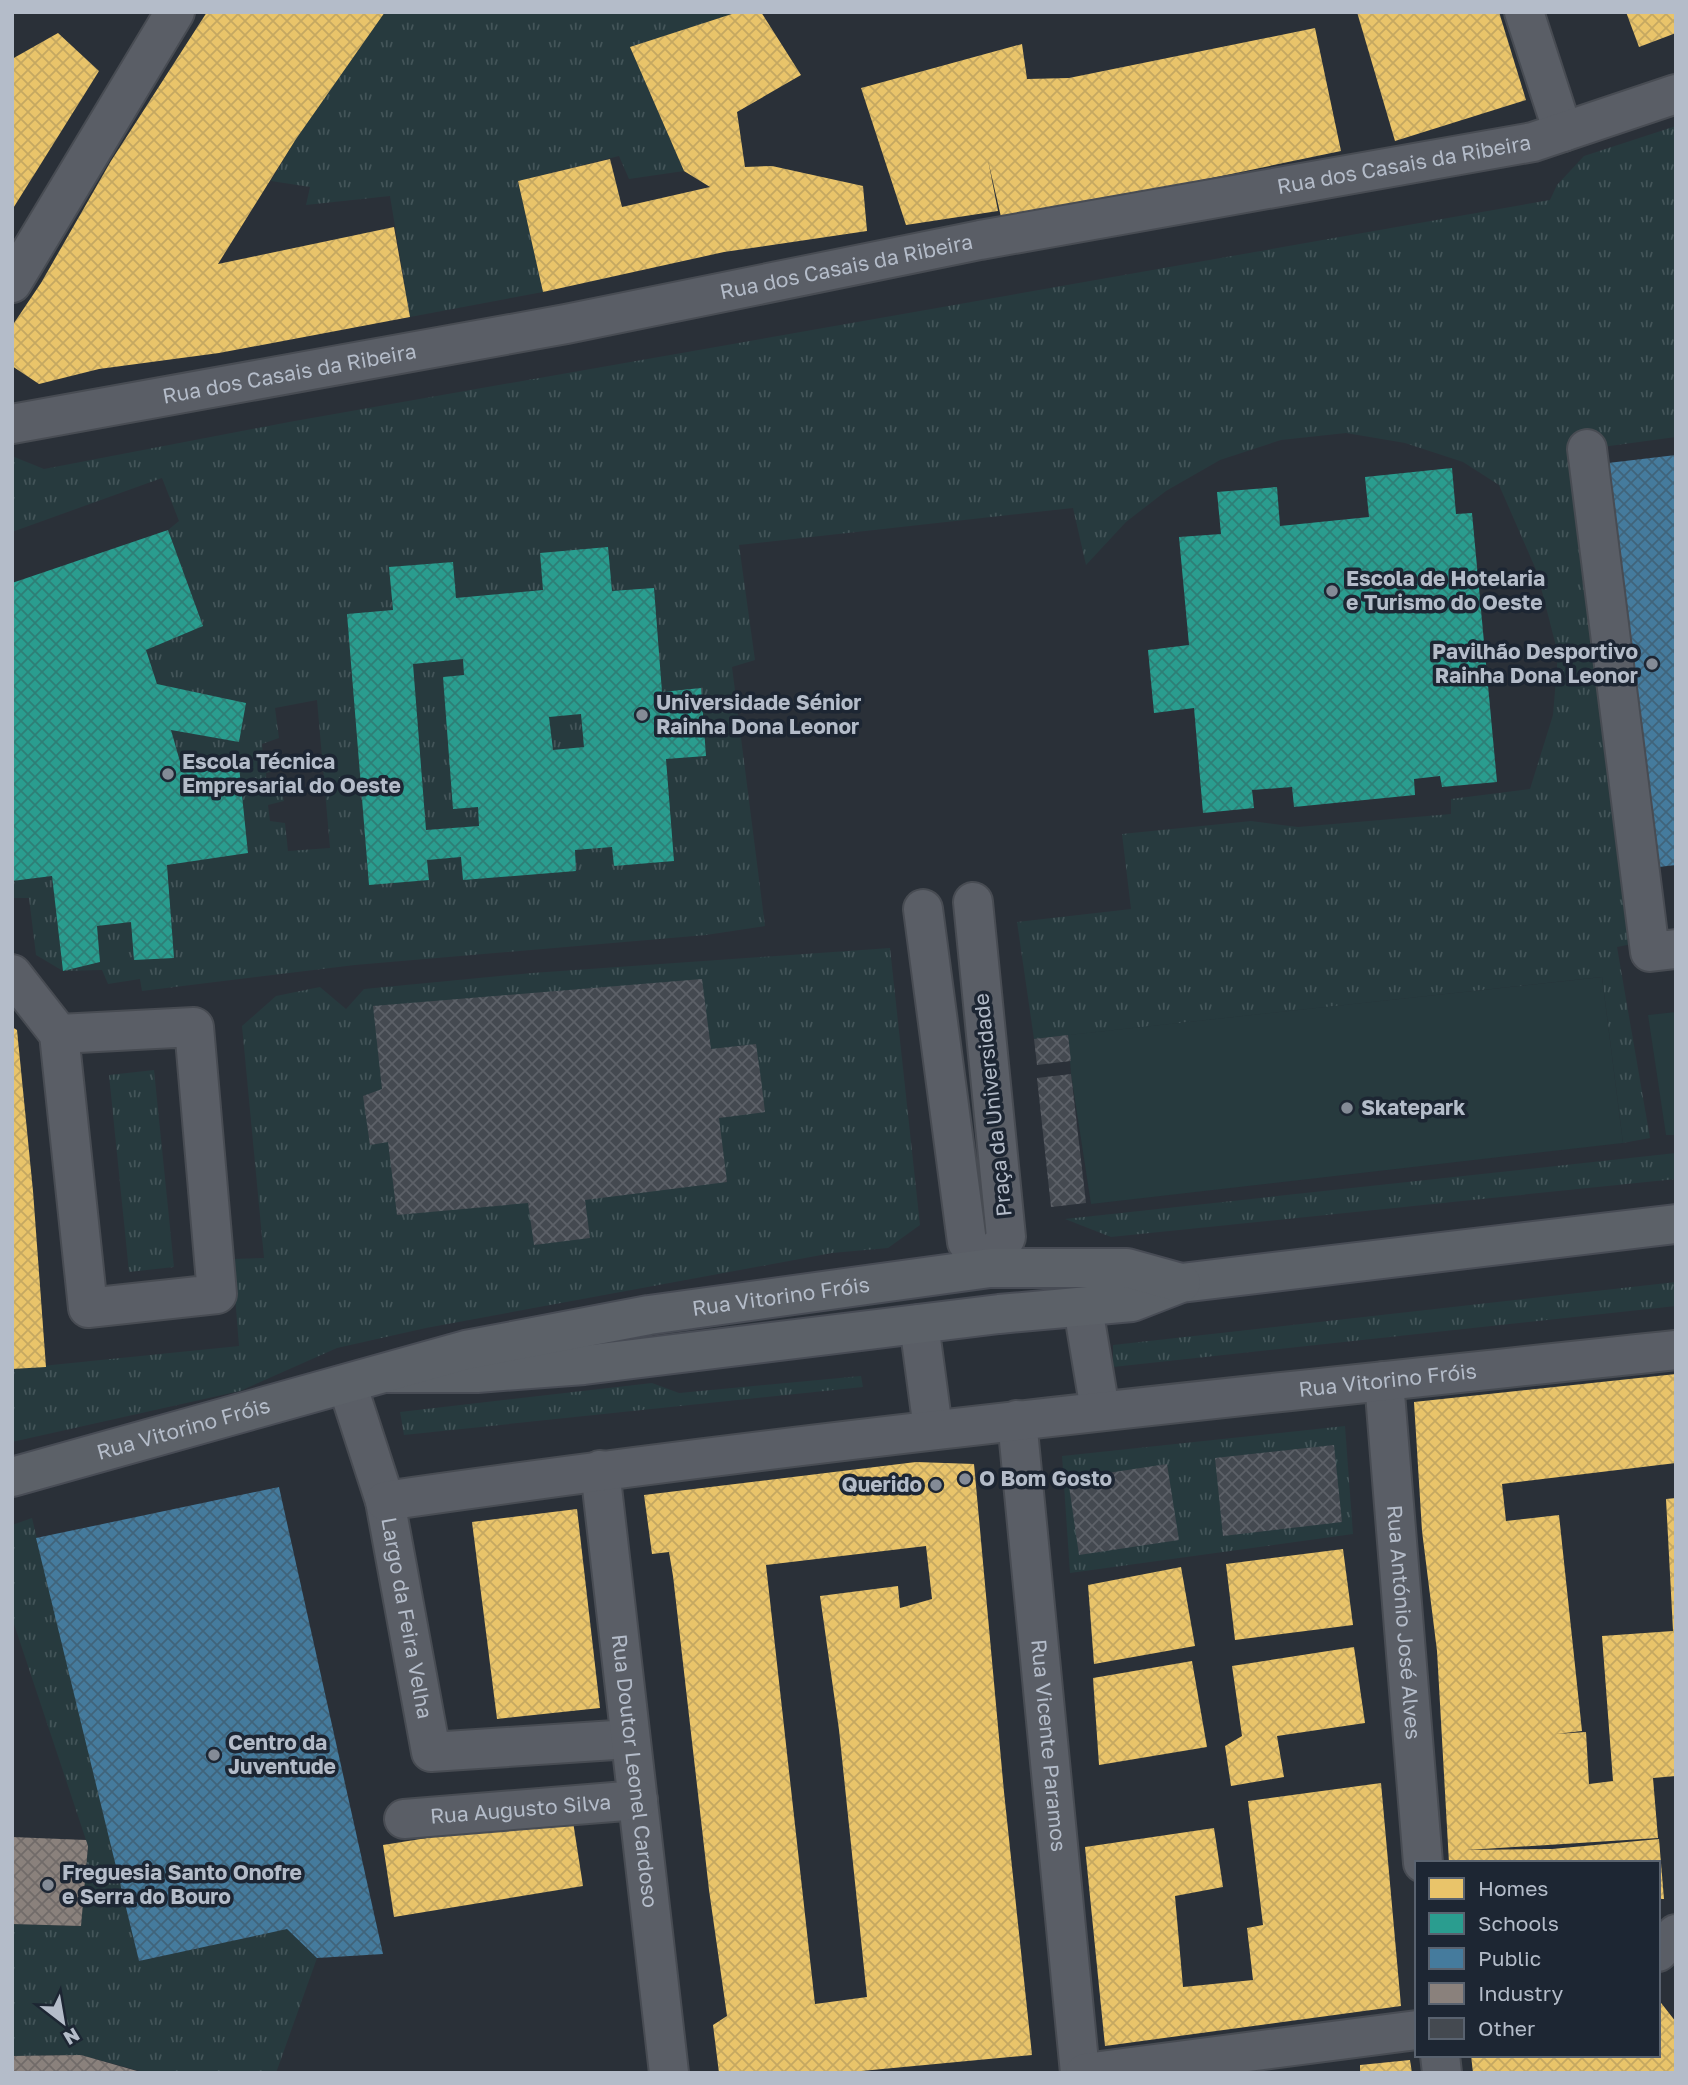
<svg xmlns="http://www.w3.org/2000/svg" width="1688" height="2085" viewBox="0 0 1688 2085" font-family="'Golos Text',sans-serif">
  <defs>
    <pattern id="grass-tufts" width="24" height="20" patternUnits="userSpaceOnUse" patternTransform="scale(1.75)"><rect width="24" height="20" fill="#273a3e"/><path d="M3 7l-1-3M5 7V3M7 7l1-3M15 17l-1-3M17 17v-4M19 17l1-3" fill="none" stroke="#445559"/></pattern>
    <pattern id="homes-cross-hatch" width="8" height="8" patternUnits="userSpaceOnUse" patternTransform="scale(1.75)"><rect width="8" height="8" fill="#e9c46a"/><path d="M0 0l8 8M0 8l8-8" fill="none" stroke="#c5a861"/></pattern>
    <pattern id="schools-cross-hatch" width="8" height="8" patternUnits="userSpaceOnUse" patternTransform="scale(1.75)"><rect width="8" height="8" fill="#2a9d8f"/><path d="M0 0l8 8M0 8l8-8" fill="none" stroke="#2e7f76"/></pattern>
    <pattern id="public-cross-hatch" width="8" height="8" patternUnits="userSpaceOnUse" patternTransform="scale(1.75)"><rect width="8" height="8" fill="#457b9d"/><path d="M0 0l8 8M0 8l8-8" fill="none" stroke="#40647b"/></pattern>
    <pattern id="industry-cross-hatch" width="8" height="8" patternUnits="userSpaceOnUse" patternTransform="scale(1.75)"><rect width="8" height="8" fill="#8a817c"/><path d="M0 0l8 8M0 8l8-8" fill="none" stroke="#716b69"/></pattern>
    <pattern id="building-cross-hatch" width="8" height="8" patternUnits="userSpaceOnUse" patternTransform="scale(1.75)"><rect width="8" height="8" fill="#444950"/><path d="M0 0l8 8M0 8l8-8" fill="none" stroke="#5d6168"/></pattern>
  </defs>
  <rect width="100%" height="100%" fill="#2a3038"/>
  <g fill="url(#grass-tufts)" fill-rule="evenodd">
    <polygon points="385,12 738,12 630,47 684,171 629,179 619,156 518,181 543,292 410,317 390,196 306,205 310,187 271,181 296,139"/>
    <path d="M1676,126V437L1587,449L1632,944L1617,947L1650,1138L1623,1143L1602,977L1034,1039L1017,922L1131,909L1122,834L1251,821L1298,827L1451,814V799L1530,789L1553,715L1558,654L1537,572L1499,485L1463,462L1405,443L1346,433L1281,440L1220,460L1166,491L1126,522L1086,565L1073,508L739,545L755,660L732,667L765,926L706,935L355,965L142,991L140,979L108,984L102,970L63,971L36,955L29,898H12V881L52,876L63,971L100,962L97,926L131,922L174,958L167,865L248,853L239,766L181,765L171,730L239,742L246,703L157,684L146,650L203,626L168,530L179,521L162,478L12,532V456L44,469L289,422L1550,200L1557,185L1584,156ZM317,700L330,848L288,851L285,823L270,821L268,805L284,801L281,789L267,788L266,773L281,769L278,756H263L262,744L279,738L275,708Z"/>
    <polygon points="890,948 920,1225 888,1248 832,1253 426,1328 337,1348 240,1391 12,1442 12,1369 239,1346 232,1259 264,1258 242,1026 276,996 320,987 346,1009 364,989 532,973"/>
    <polygon points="154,1070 174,1267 129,1272 109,1075"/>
    <polygon points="1676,1153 1676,1179 1111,1237 1065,1219"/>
    <polygon points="1676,1282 1676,1306 1113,1367 1113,1345"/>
    <polygon points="861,1376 863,1387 404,1435 400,1412 652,1383 679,1393"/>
    <polygon points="1345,1426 1353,1534 1070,1573 1062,1456"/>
    <polygon points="32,1518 139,1961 287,1929 317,1958 276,2073 147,2073 81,2055 12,2056 12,1924 81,1926 88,1846 12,1618 12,1525"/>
  </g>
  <g fill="#273a3e">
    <polygon points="1602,977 1623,1143 1091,1204 1071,1074 1068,1035"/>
    <polygon points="1676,1012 1676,1135 1666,1135 1648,1015"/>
  </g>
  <g fill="url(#homes-cross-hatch)" fill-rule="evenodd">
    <polygon points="207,12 385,12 296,139 218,264 394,227 410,317 219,353 99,369 39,384 12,366 12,326 41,283 111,161"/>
    <polygon points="738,12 761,12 801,75 737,112 745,167 772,166 863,186 867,231 724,252 543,292 518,181 610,159 622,207 710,187 684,171 630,47"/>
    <polygon points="1357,12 1499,12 1526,100 1395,141"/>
    <polygon points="1626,12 1676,12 1676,33 1639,47"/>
    <polygon points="1315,28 1341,151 1183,184 1001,217 988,160 998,211 906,225 861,88 1022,44 1027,79 1069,78"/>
    <polygon points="58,33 99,71 12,210 12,59"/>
    <polygon points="12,1027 17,1030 33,1191 46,1367 12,1369"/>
    <polygon points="1676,1374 1676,1463 1502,1484 1506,1521 1559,1515 1582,1731 1556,1734 1586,1732 1589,1784 1613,1781 1602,1636 1673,1631 1666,1499 1676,1498 1676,1776 1653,1778 1658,1838 1467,1850 1552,1849 1659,1839 1664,1899 1658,1899 1658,1863 1449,1863 1437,1651 1422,1531 1414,1402"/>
    <path d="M916,1462L974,1464L1004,1792L1032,2055L840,2073H719L713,2025L727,2016L709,1890L673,1576L669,1552L652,1554L644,1495ZM926,1546L932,1599L900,1608L898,1586L820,1596L839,1730L867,1997L815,2004L766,1565Z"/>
    <polygon points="577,1509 600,1708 497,1719 472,1522"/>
    <polygon points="1343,1549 1353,1625 1235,1640 1226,1564"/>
    <polygon points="1181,1567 1195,1646 1094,1664 1088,1585"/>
    <polygon points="1354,1647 1365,1723 1277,1736 1284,1777 1231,1786 1225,1746 1242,1736 1232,1666"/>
    <polygon points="1192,1661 1207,1747 1099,1765 1093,1678"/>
    <polygon points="1381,1783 1401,2006 1105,2046 1085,1847 1214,1828 1223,1887 1175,1896 1183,1987 1253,1980 1247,1928 1263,1925 1248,1801"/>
    <polygon points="572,1815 583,1886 394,1917 383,1845"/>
    <polygon points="1658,1999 1676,2022 1676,2073 1473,2073 1471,2055 1658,2055"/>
    <polygon points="1410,2060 1412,2073 1360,2073 1360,2065"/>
  </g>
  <g fill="url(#schools-cross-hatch)" fill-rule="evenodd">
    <polygon points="1452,468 1456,514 1472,513 1497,782 1442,787 1440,776 1414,779 1415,795 1294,807 1292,787 1252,790 1254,808 1203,813 1194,708 1154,713 1148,650 1189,645 1179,537 1221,534 1217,492 1277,487 1280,526 1369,517 1365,477"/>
    <polygon points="168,530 203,626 146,650 157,684 246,703 239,742 171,730 181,765 239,766 248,853 167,865 174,958 134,960 131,922 97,926 100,962 63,971 52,876 12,881 12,583"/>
    <path d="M608,547L612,591L654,588L662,692L701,688L706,756L666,759L674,861L614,866L612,847L575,850L576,871L463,880L461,857L427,860L429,880L369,885L347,614L393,610L389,567L453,562L456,598L543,590L540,553ZM463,659L464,675L443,677L453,809L478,807L479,826L426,830L413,664ZM581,714L584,747L553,750L549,717Z"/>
  </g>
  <g fill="url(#public-cross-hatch)">
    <polygon points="1676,455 1676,865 1650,868 1608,463"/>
    <polygon points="279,1487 383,1954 317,1958 287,1929 139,1961 36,1538"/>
  </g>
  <g fill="url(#industry-cross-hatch)">
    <polygon points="12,1837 86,1840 88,1846 81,1926 12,1924"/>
    <polygon points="81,2055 144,2073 12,2073 12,2056"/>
  </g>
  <g fill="url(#building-cross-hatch)">
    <polygon points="702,979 711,1049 756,1044 761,1079 765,1112 719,1118 727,1182 585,1200 590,1238 534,1245 528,1203 397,1215 388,1142 370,1145 363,1096 382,1089 373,1006"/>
    <polygon points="1068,1035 1071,1061 1037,1065 1034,1039"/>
    <polygon points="1071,1074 1086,1203 1051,1207 1037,1078"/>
    <polygon points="1334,1445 1342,1522 1223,1536 1215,1458"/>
    <polygon points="1167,1464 1179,1540 1079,1555 1068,1479"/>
  </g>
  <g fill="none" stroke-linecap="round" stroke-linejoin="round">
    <defs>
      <g id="minor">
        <polyline points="1524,12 1563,132"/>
        <polyline points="12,283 175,12"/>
        <path id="s1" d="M12,424L566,324L980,240L1533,142L1676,94"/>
        <polyline points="1587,449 1650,952 1676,949"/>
        <polyline points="923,909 967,1242 990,1268 1006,1237 973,902"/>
        <polyline points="12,974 59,1034 88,1308 217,1294 194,1027 59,1034"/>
        <polyline points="1083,1308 1100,1410"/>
        <polyline points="919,1324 933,1429"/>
        <path id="s2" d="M1384,1381L1423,1863"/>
        <path id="s3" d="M347,1384L385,1501L431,1752L630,1739"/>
        <path id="s4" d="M1017,1420L1080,2073"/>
        <path id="s5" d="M600,1470L669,2073"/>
        <path id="s6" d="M385,1501C814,1439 1245,1396 1676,1350"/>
        <path id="s7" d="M404,1819L638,1800"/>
        <polyline points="1658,1952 1676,1934"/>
        <polyline points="1440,2055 1442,2073"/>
        <polyline points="1085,2073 1417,2030"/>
      </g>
      <g id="major">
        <polyline points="386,1373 477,1373 584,1365 999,1314 1132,1302 1181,1283 1676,1224"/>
        <path id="s8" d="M12,1477L466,1350L649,1315L990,1268H1127L1181,1283"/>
      </g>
    </defs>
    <use href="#minor" stroke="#484c53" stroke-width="42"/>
    <use href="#major" stroke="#484c55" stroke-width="42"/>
    <use href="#minor" stroke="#5a5e66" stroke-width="38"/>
    <use href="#major" stroke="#5c6168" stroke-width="38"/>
  </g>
  <g fill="#848b96" stroke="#1d2633" stroke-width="2.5">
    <circle cx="1332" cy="591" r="7"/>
    <circle cx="1652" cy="664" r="7"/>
    <circle cx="642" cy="715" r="7"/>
    <circle cx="168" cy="774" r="7"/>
    <circle cx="1347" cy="1108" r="7"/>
    <circle cx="965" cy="1479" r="7"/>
    <circle cx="936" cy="1485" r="7"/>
    <circle cx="214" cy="1755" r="7"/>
    <circle cx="48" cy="1885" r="7"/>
  </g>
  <g text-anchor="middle" stroke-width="7" stroke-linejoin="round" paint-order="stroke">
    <g font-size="21" fill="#b4bcc9" stroke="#1d2633">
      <text dy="7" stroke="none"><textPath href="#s1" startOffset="1416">Rua dos Casais da Ribeira</textPath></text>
      <text dy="7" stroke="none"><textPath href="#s1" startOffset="849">Rua dos Casais da Ribeira</textPath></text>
      <text dy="7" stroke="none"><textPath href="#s1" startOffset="282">Rua dos Casais da Ribeira</textPath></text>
      <text transform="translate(993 1105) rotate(-96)" y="7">Praça da Universidade</text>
      <text dy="7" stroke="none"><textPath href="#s8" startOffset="791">Rua Vitorino Fróis</textPath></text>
      <text dy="7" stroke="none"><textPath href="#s6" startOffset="1010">Rua Vitorino Fróis</textPath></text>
      <text dy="7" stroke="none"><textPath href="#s8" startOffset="178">Rua Vitorino Fróis</textPath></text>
      <text dy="7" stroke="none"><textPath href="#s3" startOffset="242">Largo da Feira Velha</textPath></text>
      <text dy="7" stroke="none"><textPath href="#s2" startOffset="242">Rua António José Alves</textPath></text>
      <text dy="7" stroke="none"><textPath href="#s4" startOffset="327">Rua Vicente Paramos</textPath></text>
      <text dy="7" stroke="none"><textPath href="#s5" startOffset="303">Rua Doutor Leonel Cardoso</textPath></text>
      <text dy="7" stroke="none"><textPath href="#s7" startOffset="117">Rua Augusto Silva</textPath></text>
    </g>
    <g font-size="21" font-weight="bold" fill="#b4bcc9" stroke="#1d2633" text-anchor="start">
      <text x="1346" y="586">Escola de Hotelaria<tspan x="1346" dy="24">e Turismo do Oeste</tspan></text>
      <text x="1638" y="659" text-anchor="end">Pavilhão Desportivo<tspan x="1638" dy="24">Rainha Dona Leonor</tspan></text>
      <text x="656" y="710">Universidade Sénior<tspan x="656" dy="24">Rainha Dona Leonor</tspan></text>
      <text x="182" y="769">Escola Técnica<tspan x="182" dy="24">Empresarial do Oeste</tspan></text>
      <text x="1361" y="1115">Skatepark</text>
      <text x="979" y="1486">O Bom Gosto</text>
      <text x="922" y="1492" text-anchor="end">Querido</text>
      <text x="228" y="1750">Centro da<tspan x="228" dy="24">Juventude</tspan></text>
      <text x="62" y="1880">Freguesia Santo Onofre<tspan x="62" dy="24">e Serra do Bouro</tspan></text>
    </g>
  </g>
  <rect width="1688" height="2085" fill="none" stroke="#b4bcc9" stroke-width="28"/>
  <rect x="1415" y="1861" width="245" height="196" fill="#1d2633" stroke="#59626f" stroke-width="2"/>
  <rect x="1429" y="1878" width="35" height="21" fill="#e9c46a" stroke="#59626f" stroke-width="2"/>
  <text x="1478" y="1896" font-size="21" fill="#b4bcc9">Homes</text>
  <rect x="1429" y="1913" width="35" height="21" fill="#2a9d8f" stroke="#59626f" stroke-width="2"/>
  <text x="1478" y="1931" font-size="21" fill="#b4bcc9">Schools</text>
  <rect x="1429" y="1948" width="35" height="21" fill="#457b9d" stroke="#59626f" stroke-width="2"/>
  <text x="1478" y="1966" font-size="21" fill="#b4bcc9">Public</text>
  <rect x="1429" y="1983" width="35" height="21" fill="#8a817c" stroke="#59626f" stroke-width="2"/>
  <text x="1478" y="2001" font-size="21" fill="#b4bcc9">Industry</text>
  <rect x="1429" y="2018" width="35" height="21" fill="#444950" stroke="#59626f" stroke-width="2"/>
  <text x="1478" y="2036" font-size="21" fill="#b4bcc9">Other</text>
  <g transform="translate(63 2022) rotate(149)" stroke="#1d2633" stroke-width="5" paint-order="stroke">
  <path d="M0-5L12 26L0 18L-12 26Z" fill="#b4bcc9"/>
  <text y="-10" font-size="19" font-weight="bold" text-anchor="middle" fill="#b4bcc9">N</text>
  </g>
</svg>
